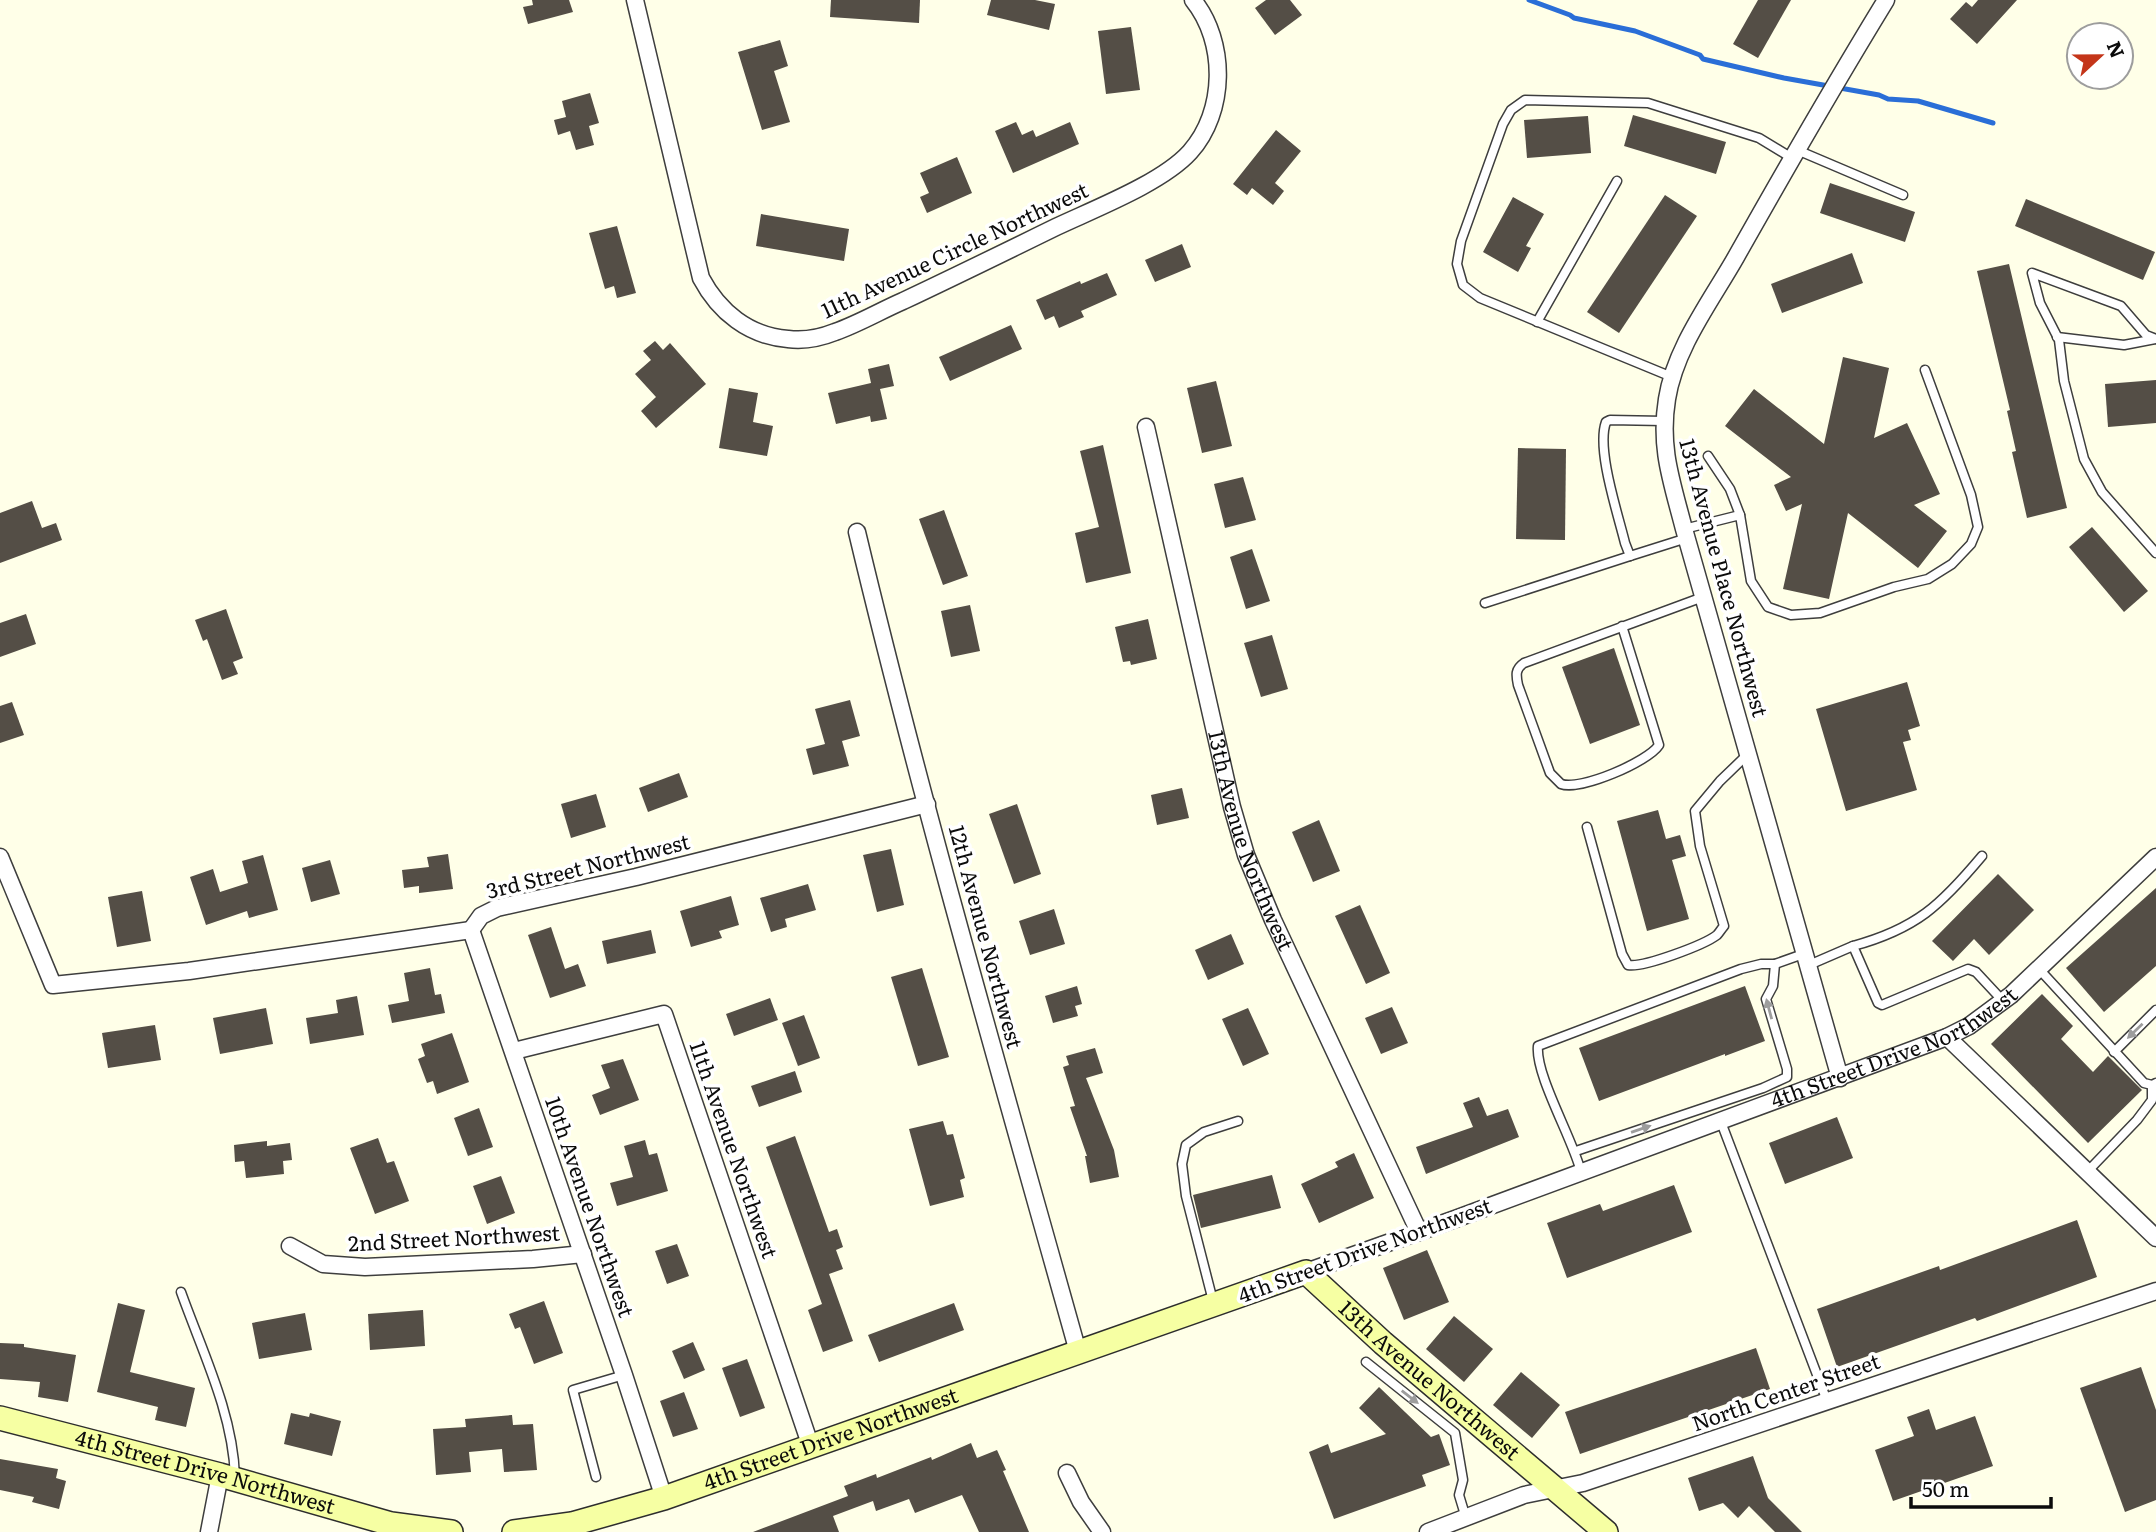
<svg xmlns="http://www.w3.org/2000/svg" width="2156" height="1532" viewBox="0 0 2156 1532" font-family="Literata,serif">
  <rect width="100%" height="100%" fill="#ffffe8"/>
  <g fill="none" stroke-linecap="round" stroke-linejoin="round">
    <polyline stroke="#2a6ed7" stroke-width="5" points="1529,0 1570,15 1574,18 1635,31 1700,55 1703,59 1784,78 1879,95 1888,99 1918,101 1993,123"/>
  </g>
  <g fill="#544e46">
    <polygon points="532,0 569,0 573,12 528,24 523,7 533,5"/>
    <polygon points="831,0 920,0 919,23 830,17"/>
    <polygon points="991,0 1035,0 1055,4 1049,30 987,15"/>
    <polygon points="1266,0 1290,0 1302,15 1275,35 1255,8"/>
    <polygon points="1758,0 1791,0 1758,58 1733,44"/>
    <polygon points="1978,0 2017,0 1977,44 1950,19 1966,2 1972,7"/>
    <polygon points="1131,27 1140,90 1106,94 1098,31"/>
    <polygon points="780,40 788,66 774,71 790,122 762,130 738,52"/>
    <polygon points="590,93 599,123 589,126 594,145 576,150 570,131 558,135 554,120 566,117 562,101"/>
    <polygon points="1633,115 1726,142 1716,174 1624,146"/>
    <polygon points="1588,116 1591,153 1527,158 1524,120"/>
    <polygon points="1016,122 1022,135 1033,130 1036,137 1070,122 1079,144 1013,173 995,131"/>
    <polygon points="1276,130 1301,151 1275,183 1284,191 1273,205 1252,188 1247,195 1233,184"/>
    <polygon points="957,157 972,193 927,213 920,197 929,193 920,173"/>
    <polygon points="1830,183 1915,212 1905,242 1820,213"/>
    <polygon points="1665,195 1697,216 1619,333 1587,312"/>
    <polygon points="1513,197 1544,214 1526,246 1531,248 1518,272 1483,252"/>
    <polygon points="2026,199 2155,252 2143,280 2015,226"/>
    <polygon points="761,214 849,229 844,261 756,246"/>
    <polygon points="617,226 636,293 617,298 614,286 605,289 589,233"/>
    <polygon points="1182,244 1191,267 1155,282 1145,260"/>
    <polygon points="1852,253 1863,283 1782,313 1771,284"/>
    <polygon points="2009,264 2067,508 2027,518 2012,452 2016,451 2007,411 2010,410 1977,271"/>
    <polygon points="1107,273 1117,295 1081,311 1084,317 1059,328 1054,316 1045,320 1036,300 1080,281 1081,284"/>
    <polygon points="1011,325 1022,349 950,381 939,357"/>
    <polygon points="655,341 663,350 670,343 706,384 656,428 641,411 656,397 635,374 651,360 643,351"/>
    <polygon points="1843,357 1889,368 1874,438 1907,423 1940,494 1914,505 1947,531 1918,568 1848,513 1829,599 1783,589 1802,504 1786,511 1774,485 1791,477 1725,426 1754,389 1824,444"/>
    <polygon points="889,364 894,386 880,389 887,419 871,422 870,416 836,424 828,393 871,383 868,369"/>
    <polygon points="2156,380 2156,423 2108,427 2105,384"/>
    <polygon points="1216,381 1232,446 1202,453 1187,388"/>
    <polygon points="729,388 758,393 753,422 773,426 767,456 719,448"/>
    <polygon points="1103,445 1131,573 1086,583 1075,533 1099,527 1080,451"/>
    <polygon points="1518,448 1566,449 1565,540 1516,539"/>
    <polygon points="1243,477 1256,520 1225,528 1214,484"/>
    <polygon points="32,501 42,528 56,523 62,540 0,563 0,513"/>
    <polygon points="944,510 968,576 943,585 919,519"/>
    <polygon points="2092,527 2148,591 2124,612 2069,547"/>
    <polygon points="1252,549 1270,601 1246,609 1230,557"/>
    <polygon points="970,605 980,651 951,657 941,611"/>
    <polygon points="226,609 243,658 233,662 238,674 222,680 207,639 203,641 195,620"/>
    <polygon points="26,614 36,644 0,657 0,623"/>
    <polygon points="1148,619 1157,659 1131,665 1130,661 1123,662 1115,627"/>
    <polygon points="1272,635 1288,689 1261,697 1244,643"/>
    <polygon points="1614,648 1640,725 1590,744 1562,667"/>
    <polygon points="1907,682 1920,726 1908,730 1911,740 1903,742 1917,790 1846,811 1816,709"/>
    <polygon points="850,700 860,736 842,741 849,766 813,775 806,749 825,744 815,709"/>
    <polygon points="12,702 24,735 0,743 0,706"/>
    <polygon points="679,773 688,797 648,812 639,788"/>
    <polygon points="1182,788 1189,818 1157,825 1151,795"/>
    <polygon points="596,794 606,827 571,838 561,804"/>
    <polygon points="1017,804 1041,874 1014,884 989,814"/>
    <polygon points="1658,810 1666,839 1680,835 1686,856 1672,860 1689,919 1647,931 1617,821"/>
    <polygon points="1319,820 1340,871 1313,882 1292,832"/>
    <polygon points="891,849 904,905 877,912 863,855"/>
    <polygon points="448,854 453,889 419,893 419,886 404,888 402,870 429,867 427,857"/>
    <polygon points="263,855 278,910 249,918 247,911 206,925 190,877 213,869 220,892 248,883 242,861"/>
    <polygon points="330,860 340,894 311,902 302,868"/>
    <polygon points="1998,874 2034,910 1989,955 1974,939 1953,961 1932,941"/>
    <polygon points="808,884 816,910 785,919 787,927 771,932 760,898"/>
    <polygon points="2156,888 2156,966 2104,1012 2066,968"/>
    <polygon points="142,891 151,941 117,947 108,897"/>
    <polygon points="731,896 739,925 719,931 722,938 691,947 680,911"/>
    <polygon points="1360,905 1390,973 1366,984 1335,916"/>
    <polygon points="1054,909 1065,944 1030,955 1019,921"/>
    <polygon points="551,927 565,969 578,964 586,986 550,998 528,935"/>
    <polygon points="651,930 656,953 607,964 602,941"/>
    <polygon points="1231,934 1244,964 1208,980 1195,950"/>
    <polygon points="430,968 435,995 441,994 445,1013 392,1023 388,1005 409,1001 404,973"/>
    <polygon points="922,968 949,1057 918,1066 891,977"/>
    <polygon points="1077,986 1082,1004 1075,1006 1078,1016 1053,1023 1045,996"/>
    <polygon points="1745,986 1765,1041 1725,1056 1725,1054 1599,1101 1579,1048"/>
    <polygon points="2042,994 2073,1026 2061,1039 2093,1072 2108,1056 2142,1090 2088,1143 1991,1044"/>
    <polygon points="357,996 364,1035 310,1044 306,1018 338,1013 336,1000"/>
    <polygon points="770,998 778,1020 734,1036 726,1014"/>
    <polygon points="1392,1007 1408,1043 1381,1054 1365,1018"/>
    <polygon points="266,1008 273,1044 220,1054 213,1018"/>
    <polygon points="1248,1008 1269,1054 1243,1066 1222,1019"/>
    <polygon points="804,1015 820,1058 798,1066 782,1023"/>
    <polygon points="155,1025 161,1060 108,1068 102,1033"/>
    <polygon points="452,1033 469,1082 437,1094 433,1081 427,1083 418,1059 425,1056 421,1044"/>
    <polygon points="1095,1048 1103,1073 1086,1078 1114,1150 1119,1177 1090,1183 1085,1156 1087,1156 1070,1107 1075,1106 1063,1067 1069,1065 1066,1056"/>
    <polygon points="623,1059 639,1100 600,1115 592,1095 610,1088 601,1065"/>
    <polygon points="795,1071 802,1092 759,1107 751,1086"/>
    <polygon points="1479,1097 1487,1116 1508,1109 1519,1137 1426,1174 1416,1147 1473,1127 1463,1103"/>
    <polygon points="479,1108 493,1147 468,1156 454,1118"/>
    <polygon points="1837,1117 1853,1158 1785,1184 1769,1143"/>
    <polygon points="943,1121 947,1135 953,1134 965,1178 960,1180 964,1197 930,1206 909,1129"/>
    <polygon points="795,1136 829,1232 837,1229 843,1247 836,1250 843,1269 829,1274 853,1341 823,1352 808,1310 822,1304 766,1147"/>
    <polygon points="378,1138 387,1163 394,1161 409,1201 375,1214 350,1148"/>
    <polygon points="645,1140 649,1155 657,1153 668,1191 617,1206 610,1183 633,1177 624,1146"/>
    <polygon points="267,1141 267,1146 290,1143 292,1160 283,1161 284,1174 246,1178 244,1161 235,1162 234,1145"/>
    <polygon points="1354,1153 1374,1198 1319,1223 1301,1184 1338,1167 1335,1162"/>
    <polygon points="1272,1175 1281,1208 1201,1228 1193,1195"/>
    <polygon points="501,1176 515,1213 487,1224 473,1186"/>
    <polygon points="1674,1185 1692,1232 1567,1278 1547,1223 1600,1204 1603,1211"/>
    <polygon points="2077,1220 2097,1277 1977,1321 1975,1318 1837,1367 1817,1309 1939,1266 1940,1270"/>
    <polygon points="677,1244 689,1276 667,1284 655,1251"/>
    <polygon points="1427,1250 1449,1302 1404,1320 1383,1268"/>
    <polygon points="544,1301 563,1353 534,1364 520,1327 515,1329 509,1314"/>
    <polygon points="118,1303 145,1310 130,1372 195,1388 186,1427 155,1420 158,1407 97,1392"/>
    <polygon points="954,1303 964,1330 879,1362 868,1335"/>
    <polygon points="423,1310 425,1346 370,1350 368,1314"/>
    <polygon points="305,1313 312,1350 259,1359 252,1323"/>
    <polygon points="1454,1316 1493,1349 1464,1382 1426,1349"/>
    <polygon points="693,1342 705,1370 684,1379 672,1351"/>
    <polygon points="0,1343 24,1344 24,1347 76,1355 68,1402 38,1397 40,1382 0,1379"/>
    <polygon points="1756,1348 1770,1389 1580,1454 1565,1412"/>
    <polygon points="747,1359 765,1408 740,1417 722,1368"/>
    <polygon points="2141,1367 2156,1410 2156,1500 2125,1512 2080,1388"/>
    <polygon points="1521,1372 1560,1405 1532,1438 1493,1405"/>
    <polygon points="1379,1387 1431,1437 1439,1434 1450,1465 1422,1475 1426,1486 1334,1519 1309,1452 1328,1444 1331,1453 1386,1434 1359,1408"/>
    <polygon points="684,1392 698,1429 673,1437 660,1401"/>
    <polygon points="1929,1409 1936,1430 1975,1416 1993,1466 1893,1501 1875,1450 1914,1436 1907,1417"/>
    <polygon points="291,1413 309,1417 310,1413 341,1421 332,1456 284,1444"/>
    <polygon points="512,1415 513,1425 533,1424 537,1470 504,1472 502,1449 469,1452 471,1472 436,1475 433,1429 466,1427 465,1419"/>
    <polygon points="971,1443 977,1458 997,1450 1006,1470 1003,1471 1029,1532 979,1532 962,1495 915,1513 909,1499 876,1511 873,1501 833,1516 839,1532 753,1532 848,1496 844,1486 876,1474 877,1478 931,1457 932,1460"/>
    <polygon points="1753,1456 1768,1498 1802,1532 1775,1532 1749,1506 1738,1518 1723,1503 1699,1511 1688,1478"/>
    <polygon points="0,1459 58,1469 56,1478 66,1481 59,1509 32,1502 34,1497 0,1490"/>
  </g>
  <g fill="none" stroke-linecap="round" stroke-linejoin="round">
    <defs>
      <g id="lane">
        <polyline points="1797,150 1903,195"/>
        <polyline points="1537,322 1617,181"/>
        <polyline points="2057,337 2124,345 2156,339"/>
        <polyline points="2156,339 2146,335 2121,306 2032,273 2040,303 2059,340 2064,381 2084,459 2102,492 2156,553"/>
        <polyline points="1672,377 1480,298 1463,285 1457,264 1461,241 1503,124 1511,110 1525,100 1648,103 1759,138 1792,158"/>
        <path d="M1664,421L1610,420L1606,422C1596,449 1618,514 1625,543L1630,556L1687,538"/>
        <polyline points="1708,456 1730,489 1740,515"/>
        <polyline points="1684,529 1740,515 1751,581 1768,607 1791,615 1820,613 1894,587 1928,579 1952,564 1971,544 1978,527 1971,495 1925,370"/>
        <polyline points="1485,603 1630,556"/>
        <path d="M1622,626L1659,745C1648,762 1580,791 1561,784L1550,773L1518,685C1516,675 1515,669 1524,663L1703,597"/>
        <path d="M1587,827L1622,954L1628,965C1643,968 1704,945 1717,935C1719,933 1722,928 1724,926L1700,846L1695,811L1720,781L1748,754"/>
        <path d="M1853,946C1916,929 1941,905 1982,856"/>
        <polyline points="1809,965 1853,946 1878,1003 1882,1005 1968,969 1976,972 2003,1001"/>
        <polyline points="2039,969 2144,1083 2152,1085 2156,1083"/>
        <polyline points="2114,1052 2156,1010"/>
        <polyline points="1721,1122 1827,1401"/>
        <polyline points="1576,1151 1763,1088 1787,1077 1787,1069 1766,999 1773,986 1775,964"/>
        <path d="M1581,1172C1573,1139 1535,1075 1538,1046L1741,969L1761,964H1775L1806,953"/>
        <polyline points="2087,1172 2137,1120 2152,1100 2152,1085"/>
        <path d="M181,1292C202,1351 233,1413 235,1477"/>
        <polyline points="1213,1301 1186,1196 1182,1164 1186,1145 1204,1132 1238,1121"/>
        <polyline points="1366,1362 1455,1433 1463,1480 1459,1495 1466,1518"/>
        <polyline points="596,1477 573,1390 624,1375"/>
      </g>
      <g id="street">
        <path d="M635,0L701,278C719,312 749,336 788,339C804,341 820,338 835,332C858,324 880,311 903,301C954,277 1005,252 1056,227C1094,209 1162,183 1190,152C1226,112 1227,42 1193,0"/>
        <path id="s1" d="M1146,427L1232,807L1246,855L1273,920L1419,1232"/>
        <path d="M857,532C923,808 1002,1080 1078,1352"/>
        <polyline points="0,857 53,985 189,971 471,930"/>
        <polyline points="471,930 624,1375 664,1498"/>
        <polyline points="471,930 481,916 497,908 636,877 927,804"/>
        <polyline points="1947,1037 2156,1238"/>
        <polyline points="514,1051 664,1014 811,1447"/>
        <path d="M1840,1078L1684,529C1672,482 1659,448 1667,399C1675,348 1711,301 1736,257C1785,170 1834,85 1886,0"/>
        <polyline points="290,1246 323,1264 365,1267 533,1259 583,1254"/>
        <path id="s2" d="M1306,1272L1455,1219L1947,1037L1969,1026L2011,995L2156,857"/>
        <polyline points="1067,1473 1081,1502 1102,1532"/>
        <polyline points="209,1532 220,1475"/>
        <polyline points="1428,1532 1524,1495 1583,1483 2156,1291"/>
      </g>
      <g id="secondary">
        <path id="s3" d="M0,1418L220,1475L391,1524L451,1532"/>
        <path id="s4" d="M514,1532L572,1524L664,1498L1306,1272L1383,1343L1606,1532"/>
      </g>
    </defs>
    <use href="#lane" stroke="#3e3e3e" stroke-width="11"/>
    <use href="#street" stroke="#3e3e3e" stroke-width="19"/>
    <use href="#secondary" stroke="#2d2d2d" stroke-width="26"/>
    <use href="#lane" stroke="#fff" stroke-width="8"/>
    <use href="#street" stroke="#fff" stroke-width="16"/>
    <use href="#secondary" stroke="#f6ffa3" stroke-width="23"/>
  </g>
  <defs><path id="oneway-solid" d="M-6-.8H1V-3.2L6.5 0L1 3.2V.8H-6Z" transform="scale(1.75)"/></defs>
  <g fill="#9d9d9d">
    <use href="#oneway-solid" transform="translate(1769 1009) rotate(-105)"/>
    <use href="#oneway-solid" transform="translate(2135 1031) rotate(136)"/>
    <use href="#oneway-solid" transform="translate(1641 1129) rotate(-19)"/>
    <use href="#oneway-solid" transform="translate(1410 1397) rotate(38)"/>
  </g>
  <g text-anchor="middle" stroke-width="7" stroke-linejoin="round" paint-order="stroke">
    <g font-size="21" fill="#0b0b0b" stroke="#fff">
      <text transform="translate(955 251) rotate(-25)" y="7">11th Avenue Circle Northwest</text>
      <text transform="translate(1723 578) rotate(75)" y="7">13th Avenue Place Northwest</text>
      <text dy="7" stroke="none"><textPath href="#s1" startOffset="427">13th Avenue Northwest</textPath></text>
      <text transform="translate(588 867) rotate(-14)" y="7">3rd Street Northwest</text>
      <text transform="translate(985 937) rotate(75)" y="7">12th Avenue Northwest</text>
      <text dy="7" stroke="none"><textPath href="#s2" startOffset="630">4th Street Drive Northwest</textPath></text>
      <text transform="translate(733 1150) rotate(71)" y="7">11th Avenue Northwest</text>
      <text transform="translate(589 1207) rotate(71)" y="7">10th Avenue Northwest</text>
      <text transform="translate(454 1239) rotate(-3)" y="7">2nd Street Northwest</text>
      <text transform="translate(1365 1251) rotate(-20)" y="7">4th Street Drive Northwest</text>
      <text dy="7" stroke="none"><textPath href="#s4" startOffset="999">13th Avenue Northwest</textPath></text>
      <text transform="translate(1786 1393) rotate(-19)" y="7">North Center Street</text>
      <text dy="7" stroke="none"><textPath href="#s4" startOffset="331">4th Street Drive Northwest</textPath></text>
      <text dy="7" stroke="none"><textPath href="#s3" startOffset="212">4th Street Drive Northwest</textPath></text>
    </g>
  </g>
  <g transform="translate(2100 56) rotate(68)"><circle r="33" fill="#ffffff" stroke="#9d9d9d" stroke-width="2"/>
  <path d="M0-5L12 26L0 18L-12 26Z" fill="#c43519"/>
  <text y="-10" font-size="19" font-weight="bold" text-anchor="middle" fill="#0b0b0b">N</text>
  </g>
  <path d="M1911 1497v10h140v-10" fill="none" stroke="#0b0b0b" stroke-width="3.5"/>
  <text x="1922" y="1497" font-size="21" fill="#0b0b0b" stroke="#ffffff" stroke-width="5" paint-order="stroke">50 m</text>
</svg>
